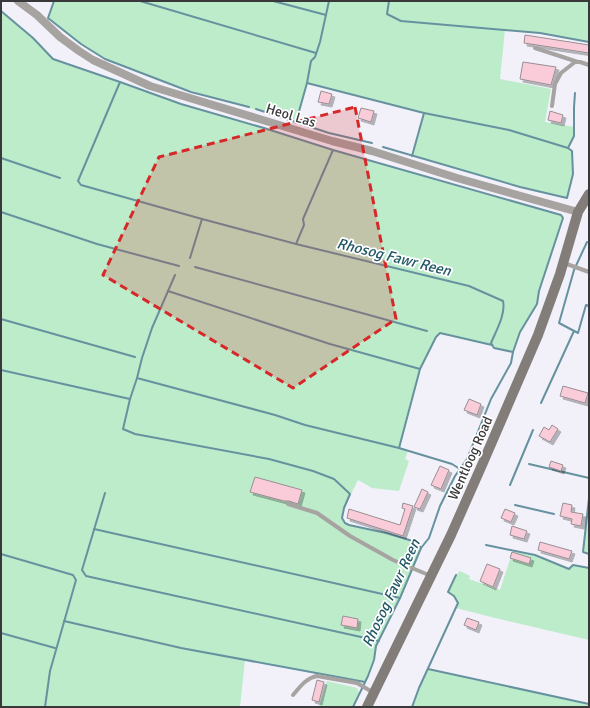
<svg xmlns="http://www.w3.org/2000/svg" width="590" height="708" viewBox="0 0 590 708" font-family="Signika,sans-serif">
  <defs>
    <filter id="shadow"><feDropShadow dx="3" dy="3" stdDeviation="0" flood-color="#0004"/></filter>
  </defs>
  <rect width="100%" height="100%" fill="#f2f1fa"/>
  <g fill="#bdeccb">
    <path d="M54,1H589V42L540,33L505,30L500,79L551,89L545,122L575,127L574,136L568,148L572,151L573,174L567,198L520,187L412,156L424,113L307,83L296,122C242,105 188,92 136,71C123,65 109,62 96,54C79,44 64,30 48,18Z"/>
    <polygon points="1,11 33,38 53,59 181,104 473,191 557,213 563,218 539,291 537,304 520,332 513,352 494,348 492,345 440,333 436,337 420,369 400,448 408,451 405,459 409,461 399,491 372,488 358,480 344,508 342,518 345,523 349,525 386,533 416,542 421,548 400,598 376,646 374,660 365,683 245,660 240,707 1,707"/>
    <polygon points="589,498 589,554 583,552"/>
    <polygon points="513,550 535,555 569,568 573,565 589,568 589,640 491,617 456,608 458,603 454,596 448,592 456,575 460,571 470,576 469,579 500,590"/>
    <polygon points="428,669 589,704 589,707 412,707 419,688"/>
    <polygon points="327,681 357,688 359,693 353,707 319,707"/>
  </g>
  <g fill="none" stroke-linecap="round" stroke-linejoin="round">
    <g stroke="#66929f" stroke-width="2">
      <polyline points="54,1 48,18 81,44 105,59 191,92 249,107"/>
      <polyline points="140,1 316,53"/>
      <polyline points="273,1 326,15"/>
      <polyline points="389,1 387,14 401,21 540,33 589,42"/>
      <path d="M1,11L33,38L53,59L120,82L78,181L81,185L202,219L296,244L469,286L503,301C506,314 496,331 491,343L494,348L513,352L511,363L491,399L467,459L455,476L440,506L429,538L421,548L400,598L376,646L374,660L368,676L353,707"/>
      <polyline points="120,82 181,104 264,128 333,150 561,215 563,218 562,221 539,291 537,304 520,332 513,352"/>
      <polyline points="307,83 424,113 509,130 568,148"/>
      <polyline points="256,109 329,133 372,143"/>
      <polyline points="296,122 307,83 311,61 315,57 320,42 329,1"/>
      <polyline points="383,147 520,187 567,198 573,174 572,151 568,148 574,136 574,107 575,93"/>
      <polyline points="412,156 424,113"/>
      <polyline points="1,158 60,178"/>
      <polyline points="1,212 97,244 179,266"/>
      <polyline points="587,242 574,270 559,323 578,333 586,305 589,306"/>
      <polyline points="296,244 304,225 303,219 333,150"/>
      <polyline points="190,258 202,219"/>
      <polyline points="195,267 427,331"/>
      <polyline points="175,275 152,328 142,358 137,378 130,399 123,429 135,434 269,459 313,471 334,479 350,494 344,508 342,518 345,523 349,525 386,533 416,542 421,548"/>
      <polyline points="168,291 330,344 420,369"/>
      <polyline points="1,319 135,357"/>
      <polyline points="1,370 130,399"/>
      <polyline points="137,378 275,415 305,425 399,448 452,464 460,469"/>
      <polyline points="541,403 574,331"/>
      <polyline points="399,448 420,369 436,337 440,333 492,345"/>
      <polyline points="529,464 589,478"/>
      <polyline points="510,485 533,430"/>
      <polyline points="105,493 82,570 86,576 379,641"/>
      <polyline points="589,498 583,552 589,554"/>
      <polyline points="515,505 554,514"/>
      <polyline points="94,529 400,598"/>
      <polyline points="486,545 535,555 569,569 573,565 589,568"/>
      <polyline points="1,554 73,575 76,580 50,671 45,707"/>
      <polyline points="64,621 181,648 365,682"/>
      <polyline points="1,633 55,648"/>
      <polyline points="428,669 589,704"/>
      <polyline points="412,707 419,688 458,603 454,596 448,592 456,575"/>
    </g>
  </g>
  <g fill="#faccda" stroke="#988e91" filter="url(#shadow)">
    <polygon points="525,35 589,45 589,53 524,43"/>
    <polygon points="523,62 556,67 551,85 520,79"/>
    <polygon points="321,91 332,94 329,104 318,102"/>
    <polygon points="361,108 374,111 371,122 358,118"/>
    <polygon points="550,111 563,115 561,123 548,120"/>
    <polygon points="563,386 588,393 585,403 560,396"/>
    <polygon points="469,399 481,404 477,415 464,410"/>
    <polygon points="552,425 558,429 550,442 539,436 544,427 549,430"/>
    <polygon points="551,461 563,465 561,471 549,467"/>
    <polygon points="440,466 449,470 441,489 431,485"/>
    <polygon points="255,477 302,490 298,504 289,501 284,501 250,492"/>
    <polygon points="422,489 428,492 420,509 414,507"/>
    <polygon points="403,503 413,506 403,536 347,518 349,509 400,525 405,509 402,508"/>
    <polygon points="563,503 572,505 571,512 583,514 581,526 571,524 572,519 560,516"/>
    <polygon points="505,509 515,513 511,522 501,518"/>
    <polygon points="512,526 527,531 524,539 510,535"/>
    <polygon points="540,542 572,551 569,559 538,550"/>
    <polygon points="512,552 531,558 529,564 510,558"/>
    <polygon points="487,564 500,569 493,587 480,581"/>
    <polygon points="343,616 358,619 357,628 341,625"/>
    <polygon points="467,618 479,622 476,630 464,625"/>
    <polygon points="317,680 324,682 319,702 312,700"/>
  </g>
  <g fill="none" stroke-linecap="round" stroke-linejoin="round">
    <g stroke="#a6a3a1" stroke-width="4">
      <polyline points="535,48 578,62"/>
      <polyline points="552,106 555,84 561,73 575,62 580,62 589,65"/>
      <polyline points="564,263 589,272"/>
      <polyline points="288,504 317,513 350,536 393,560 431,576"/>
      <path d="M293,695C300,687 306,678 317,676L357,683L374,693"/>
    </g>
    <polyline stroke="#a6a3a1" stroke-width="8" points="18,1 37,15 60,37 79,51 93,60 150,86 332,141 372,151 457,178 578,212"/>
    <polyline stroke="#827d79" stroke-width="10" points="367,707 451,535 482,465 538,335 560,274 578,212 589,194"/>
  </g>
  <path fill="#d62828" fill-opacity="0.2" stroke="#d62828" stroke-width="3" stroke-dasharray="8 5" stroke-linejoin="round" d="M355,107L396,319L293,388L103,275L159,157Z"/>
  <g text-anchor="middle" stroke-width="3.5" stroke-linejoin="round" paint-order="stroke">
    <g font-size="14" fill="#39393c" stroke="#fff">
      <text transform="translate(291 115) rotate(17)" y="5">Heol Las</text>
      <text transform="translate(470 458) rotate(-66)" y="5">Wentloog Road</text>
    </g>
    <g font-size="15" font-style="italic" fill="#245866" stroke="#fff">
      <text transform="translate(394 257) rotate(14)" y="5">Rhosog Fawr Reen</text>
      <text transform="translate(391 593) rotate(-65)" y="5">Rhosog Fawr Reen</text>
    </g>
  </g>
  <rect width="590" height="708" fill="none" stroke="#39393c" stroke-width="4"/>
</svg>
